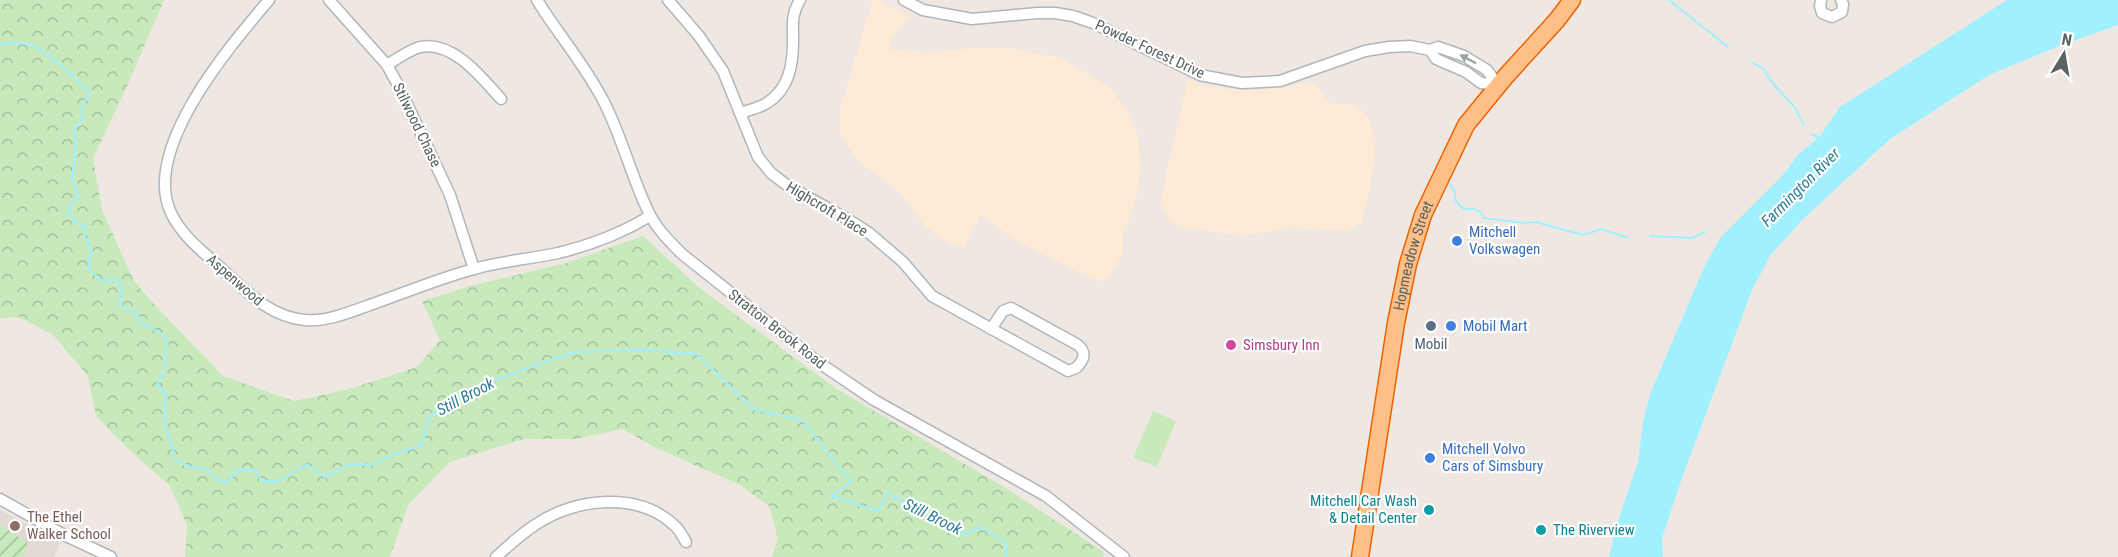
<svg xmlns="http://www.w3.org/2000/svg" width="2118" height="557" viewBox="0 0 2118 557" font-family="'Roboto Condensed',sans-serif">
  <defs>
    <pattern id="forest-crowns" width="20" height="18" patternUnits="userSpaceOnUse" patternTransform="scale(1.5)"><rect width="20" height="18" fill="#c8e9bb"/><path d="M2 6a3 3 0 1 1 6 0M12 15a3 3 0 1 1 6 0" fill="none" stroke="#a5c09c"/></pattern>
    <pattern id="garden-furrows" width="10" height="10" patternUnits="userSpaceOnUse" patternTransform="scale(1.5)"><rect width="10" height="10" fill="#c8e9bb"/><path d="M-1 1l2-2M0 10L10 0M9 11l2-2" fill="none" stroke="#a5c09c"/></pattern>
  </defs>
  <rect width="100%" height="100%" fill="#efe8e2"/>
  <g fill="#ffead6">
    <polygon points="873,0 878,0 910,17 891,38 890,49 926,53 961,49 1010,48 1062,59 1110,87 1128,114 1139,139 1140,175 1135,203 1123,233 1123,253 1113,271 1103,281 1083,274 1017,241 980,214 964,246 949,243 926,227 902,194 857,160 840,132 840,110"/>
    <polygon points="1188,79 1207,87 1239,90 1259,91 1313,82 1330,104 1356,105 1367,116 1374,137 1375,158 1370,186 1361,222 1347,231 1291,227 1243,236 1182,227 1170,221 1160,203"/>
  </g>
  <polygon fill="#e1d9d2" points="0,510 60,542 54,557 0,557"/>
  <polygon fill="url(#forest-crowns)" points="0,0 164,0 124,93 93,158 102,210 134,281 152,302 223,376 294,401 349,389 417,367 440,340 422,301 470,286 566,263 643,236 702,290 837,389 1004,487 1104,552 1103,557 772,557 778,538 769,506 740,485 654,447 623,429 575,439 524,439 450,462 408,505 390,557 185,557 187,525 170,486 126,447 96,416 88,376 53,335 19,317 0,318"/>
  <polygon fill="url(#garden-furrows)" points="0,525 27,542 27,547 22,557 0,557"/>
  <polygon fill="#c8e9bb" points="1153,411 1176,421 1157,467 1133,458"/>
  <polygon fill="#a1f0ff" points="2007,0 2118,0 2118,25 2054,48 1989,75 1890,139 1802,220 1770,256 1752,290 1682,478 1662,538 1663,557 1609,557 1617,524 1638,462 1643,422 1650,394 1706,263 1721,237 1782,176 1799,154 1820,136 1840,107"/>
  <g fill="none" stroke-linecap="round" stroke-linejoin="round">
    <g stroke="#a1f0ff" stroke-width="2">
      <polyline points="1669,0 1728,47"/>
      <path d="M0,45C39,34 61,67 88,90L90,95C82,102 80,109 83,119L74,128L76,148L72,177L78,197L68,207C70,218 74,223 85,225L84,234L92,252C84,270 91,272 105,282L113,279L120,281L122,293L119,303L124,308L136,312L140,323L152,327L168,340L163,375L157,384L166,395L164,420L176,460L192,468H204L218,480L227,482L239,469L255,470L262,481H279L307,464L325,477L348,465L376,464L386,457L422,445L430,415L494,380L574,352L645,350L697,354L753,409L802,420L851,482L832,496L878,511L887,493L964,534L981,527L1005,542L1007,557"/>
      <path d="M1752,62L1765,70C1768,82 1787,97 1795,108C1798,113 1801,120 1804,125"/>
      <polyline points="1812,134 1820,138"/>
      <path d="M1450,184L1455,192V200L1464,209C1472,208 1481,209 1484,218L1524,223L1536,222L1583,235L1602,229L1628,238"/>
      <polyline points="1650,236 1692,238 1705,232"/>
    </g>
    <defs>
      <g id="minor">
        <path d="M269,0C230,46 141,149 171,213C182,236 203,252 222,269C247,292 270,317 305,320C325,322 348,313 367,306C402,294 437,279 474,269C501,261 530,259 558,253C591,245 622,233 650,216"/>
        <polyline points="329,0 387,65 398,85 450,195 474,269"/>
        <path d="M537,0C558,34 588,69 605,104C623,140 632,179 650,215C658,230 670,242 682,254L818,362L874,400L1046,496L1124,557"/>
        <path d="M668,0L699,36L723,71L740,113C749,110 759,108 767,103C789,89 793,65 793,41C793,25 791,14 800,0"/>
        <polyline points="904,0 923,10 972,19 1037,13 1055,13 1073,16 1093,23 1200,75 1242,83 1280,81 1365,51 1389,47 1410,46 1430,50 1438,47 1464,56 1487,70 1498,85"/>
        <polyline points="1821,0 1820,6 1822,13 1832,17 1842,12 1843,4 1841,0"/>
        <polyline points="1430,50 1436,59 1466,72 1481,83 1498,85"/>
        <path d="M387,65C397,59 409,50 420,47C453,40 482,78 501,99"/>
        <path d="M740,113L758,157L771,173L788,186L849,220L869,233L903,262L932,296L1068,371L1076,368C1084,360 1087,353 1078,345L1011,308L1003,311L991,329"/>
        <polyline points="0,499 64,535 111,557"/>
        <path d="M496,557C508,546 521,534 535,525C574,498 639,490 676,527C680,531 683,537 686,542"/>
      </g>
      <g id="highway">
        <path id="s1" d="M1360,557L1396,323L1408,264L1423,215L1466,125L1506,76L1557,20L1572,0"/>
      </g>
    </defs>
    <use href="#minor" stroke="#b0b6b9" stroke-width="13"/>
    <use href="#highway" stroke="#f06200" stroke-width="19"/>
    <use href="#minor" stroke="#fff" stroke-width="10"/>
    <use href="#highway" stroke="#ffc088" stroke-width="16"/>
  </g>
  <defs><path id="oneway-solid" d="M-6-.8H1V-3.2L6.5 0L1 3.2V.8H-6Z" transform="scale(1.5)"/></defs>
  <use fill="#9ca1a2" href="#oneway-solid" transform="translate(1468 59) rotate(-152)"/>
  <g fill="#3f7fe0" stroke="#fff" stroke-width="2">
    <circle cx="1457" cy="241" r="6"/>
    <circle cx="1451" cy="326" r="6"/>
    <circle cx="1430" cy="458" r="6"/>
  </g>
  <circle fill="#5c6f8a" stroke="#fff" stroke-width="2" cx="1431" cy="326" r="6"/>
  <circle fill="#d1479c" stroke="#fff" stroke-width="2" cx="1231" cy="345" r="6"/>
  <g fill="#0f9aa8" stroke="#fff" stroke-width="2">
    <circle cx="1429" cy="510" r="6"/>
    <circle cx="1541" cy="530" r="6"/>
  </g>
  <circle fill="#8d6e63" stroke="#fff" stroke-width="2" cx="15" cy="526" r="6"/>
  <g text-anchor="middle" stroke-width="4.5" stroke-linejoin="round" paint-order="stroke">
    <g font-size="15" fill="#5a6264" stroke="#fff">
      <text transform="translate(1150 49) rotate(25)" y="5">Powder Forest Drive</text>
      <text transform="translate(417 125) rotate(64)" y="5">Stilwood Chase</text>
      <text transform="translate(827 209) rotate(31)" y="5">Highcroft Place</text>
      <text dy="5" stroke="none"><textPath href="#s1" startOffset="306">Hopmeadow Street</textPath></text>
      <text transform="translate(235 280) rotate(41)" y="5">Aspenwood</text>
      <text transform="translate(777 329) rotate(38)" y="5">Stratton Brook Road</text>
    </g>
    <g font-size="15" fill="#366cbe" stroke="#fff" text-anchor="start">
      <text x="1469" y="237">Mitchell<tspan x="1469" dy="17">Volkswagen</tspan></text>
      <text x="1463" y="331">Mobil Mart</text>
      <text x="1442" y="454">Mitchell Volvo<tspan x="1442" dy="17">Cars of Simsbury</tspan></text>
    </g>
    <g font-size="15" fill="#4e5e75" stroke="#fff">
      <text x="1431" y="349">Mobil</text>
    </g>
    <g font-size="15" fill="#b23c85" stroke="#fff" text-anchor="start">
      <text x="1243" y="350">Simsbury Inn</text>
    </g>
    <g font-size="15" fill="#0d838f" stroke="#fff" text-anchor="end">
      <text x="1417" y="506">Mitchell Car Wash<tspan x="1417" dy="17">&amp; Detail Center</tspan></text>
      <text x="1553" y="535" text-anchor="start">The Riverview</text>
    </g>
    <g font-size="15" fill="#785e54" stroke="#fff" text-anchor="start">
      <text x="27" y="522">The Ethel<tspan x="27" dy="17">Walker School</tspan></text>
    </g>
    <g font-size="16" font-style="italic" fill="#2c7d96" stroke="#fff">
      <text transform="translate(1800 187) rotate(-45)" y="6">Farmington River</text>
      <text transform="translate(465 396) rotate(-28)" y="6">Still Brook</text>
      <text transform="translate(933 516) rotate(26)" y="6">Still Brook</text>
    </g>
  </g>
  <g transform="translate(2064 54) rotate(11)" stroke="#ffffff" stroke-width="4.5" paint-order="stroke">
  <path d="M0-4.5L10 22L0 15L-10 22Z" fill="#5a6264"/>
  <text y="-9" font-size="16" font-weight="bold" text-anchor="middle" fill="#5a6264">N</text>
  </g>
</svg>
